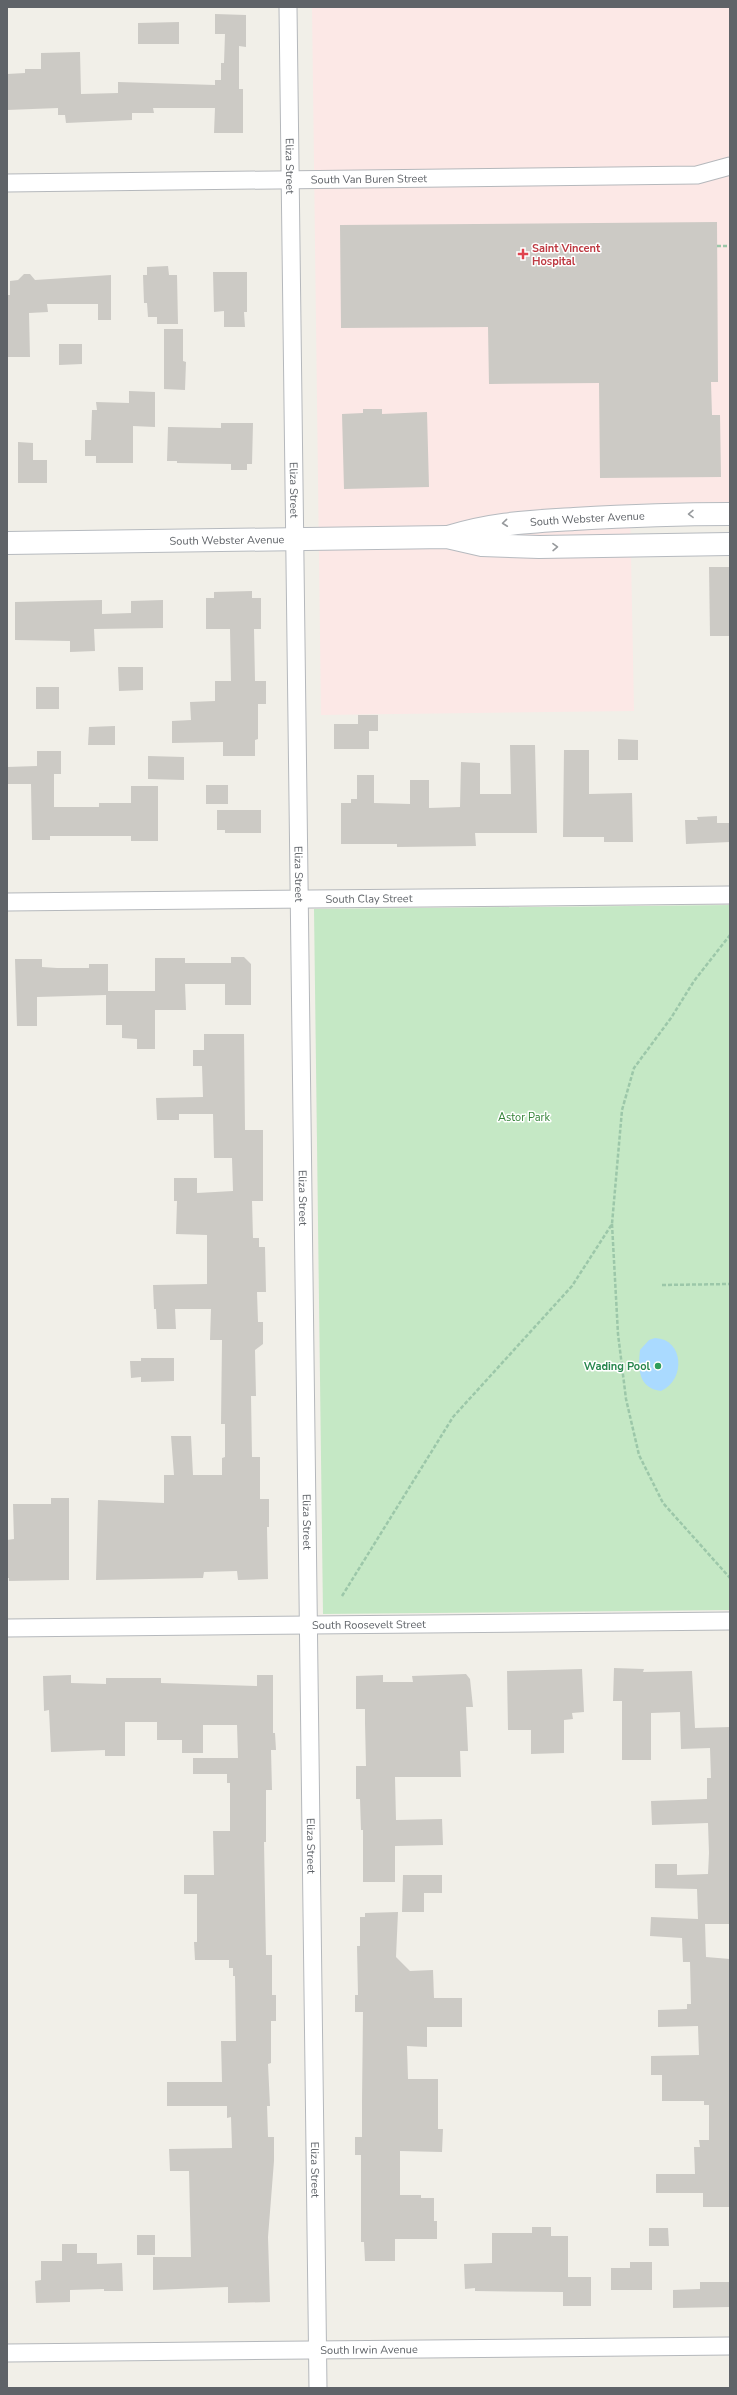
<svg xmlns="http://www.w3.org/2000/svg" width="737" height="2395" viewBox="0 0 737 2395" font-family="'Nunito Sans',sans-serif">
  <rect width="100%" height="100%" fill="#f1efe8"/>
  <polygon fill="#fce8e6" points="312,7 730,7 730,502 630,504 634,711 321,715"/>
  <polygon fill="#c5e8c5" points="730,905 730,1610 323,1614 314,909"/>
  <path fill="#aadaff" d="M655,1338C684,1339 686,1380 661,1391C638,1388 638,1369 640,1350L649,1340Z"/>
  <g fill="#cccac5">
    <polygon points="215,14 246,15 246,47 239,46 239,89 243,89 243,133 214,133 215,108 153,108 154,113 132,113 132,120 66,123 65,115 58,115 58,108 7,110 7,74 25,73 25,69 41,69 41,53 80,52 81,94 118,93 118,82 215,85 215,80 221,80 221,63 224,63 225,34 215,34"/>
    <polygon points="179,22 179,44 138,44 138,23"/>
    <polygon points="717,222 718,382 711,382 712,415 720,415 721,477 600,478 599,383 489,384 488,327 341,328 340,225"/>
    <polygon points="168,266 169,275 177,275 178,324 157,324 157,317 148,317 147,303 144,303 143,275 147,275 147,267"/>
    <polygon points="213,272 247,272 247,312 244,312 245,327 224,327 224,311 214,312"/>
    <polygon points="24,274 30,274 35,280 111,275 111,320 98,320 98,304 47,304 48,312 29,313 30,357 7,357 7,295 10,295 10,281 18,280"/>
    <polygon points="164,329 183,329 183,361 186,362 185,390 164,389"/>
    <polygon points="59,344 82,344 82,364 59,365"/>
    <polygon points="129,391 155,392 155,427 133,426 133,463 96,463 96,456 85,456 85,440 91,440 92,410 97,410 96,402 129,403"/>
    <polygon points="363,409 382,409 382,414 427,412 429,487 344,489 342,414 363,413"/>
    <polygon points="221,423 253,423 252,464 247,464 247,470 231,470 231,464 177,463 177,461 167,461 168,427 221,428"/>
    <polygon points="18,442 33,443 33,460 47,460 47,483 18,483"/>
    <polygon points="709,567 730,567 730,636 710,636"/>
    <polygon points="252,591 252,598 261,598 261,629 254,629 255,681 266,681 266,704 258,704 258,739 255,740 255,756 223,756 223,742 172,743 172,721 191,720 190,702 215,701 215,681 231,681 230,629 206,629 206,598 214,598 214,592"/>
    <polygon points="102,600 102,614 131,613 131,601 163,600 163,628 94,629 95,651 70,652 70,641 15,640 15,602"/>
    <polygon points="118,667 143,667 143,690 119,691"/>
    <rect x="36" y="687" width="23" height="22"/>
    <polygon points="358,715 378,715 378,731 369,731 369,749 334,749 334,724 358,724"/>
    <polygon points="115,726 115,745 88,745 89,727"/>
    <polygon points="618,739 638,740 638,760 618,760"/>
    <polygon points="510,745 535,745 537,833 475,833 476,846 397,847 397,844 341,844 341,803 351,803 351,799 357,799 357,775 374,775 374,803 410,804 410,780 429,780 429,808 460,807 461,762 480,763 480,794 511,794"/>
    <polygon points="564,750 589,750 589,794 632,793 633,842 604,842 604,837 563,837"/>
    <polygon points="37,751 61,751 61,774 54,774 54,807 99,807 99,803 131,803 131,786 158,786 158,841 131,841 131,836 50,836 50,840 32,840 31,784 7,784 7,767 37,766"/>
    <polygon points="148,756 184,757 184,780 148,779"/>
    <rect x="206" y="785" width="22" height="19"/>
    <polygon points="217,810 261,810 261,833 225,833 225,830 217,830"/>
    <polygon points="717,816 717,823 730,823 730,842 686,844 685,820 698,820 697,817"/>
    <polygon points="231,957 244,957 251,964 251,1005 225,1005 225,984 185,984 186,1010 155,1010 155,1049 137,1049 137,1039 122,1038 122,1025 106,1025 106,995 37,997 37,1026 17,1026 15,959 42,959 42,967 57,968 89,968 89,964 108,964 108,991 155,991 155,958 185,958 185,963 231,963"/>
    <polygon points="204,1034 244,1034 245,1130 263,1130 263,1201 252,1201 253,1238 259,1238 259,1247 265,1247 266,1292 257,1292 258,1322 263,1322 263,1344 255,1350 256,1396 251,1396 252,1457 260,1457 260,1499 269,1499 269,1527 267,1527 268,1579 238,1580 237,1571 204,1572 203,1578 96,1580 98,1500 164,1503 164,1475 174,1475 171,1436 191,1436 193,1475 222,1475 222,1458 225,1457 225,1424 221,1424 222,1340 210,1340 211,1309 175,1309 176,1329 157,1329 156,1309 154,1309 153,1285 207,1284 207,1235 176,1234 177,1201 174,1201 174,1178 197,1178 197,1193 233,1191 232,1158 214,1158 213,1114 179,1114 179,1120 157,1120 156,1098 203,1097 202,1066 193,1066 193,1050 204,1050"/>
    <polygon points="141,1358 174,1358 174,1381 141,1382 141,1377 131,1378 130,1361 141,1361"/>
    <polygon points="51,1498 69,1498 69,1580 9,1581 9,1578 7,1578 7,1540 14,1539 13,1504 51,1504"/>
    <polygon points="614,1668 644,1669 643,1672 692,1671 695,1728 730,1727 730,1924 705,1924 706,1957 730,1959 730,2207 703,2207 703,2193 656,2193 656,2174 695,2174 694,2147 700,2147 699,2140 709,2140 709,2105 704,2105 704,2101 662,2101 662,2075 651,2075 651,2056 699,2055 698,2026 658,2027 658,2010 687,2009 687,2004 691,2004 690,1962 683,1962 682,1938 650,1936 651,1917 698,1919 697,1889 655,1888 655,1864 677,1864 677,1875 708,1874 709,1853 708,1823 652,1825 651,1801 707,1799 707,1778 711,1778 710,1748 681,1749 680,1712 651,1713 651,1760 622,1760 622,1701 613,1701"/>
    <polygon points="582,1669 584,1712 572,1713 573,1719 564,1720 564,1753 531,1754 531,1730 508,1730 507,1671"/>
    <polygon points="466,1674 470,1679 473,1707 466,1707 468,1751 460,1751 461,1777 395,1777 396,1820 442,1819 443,1845 395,1846 395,1882 363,1882 363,1830 361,1830 360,1799 356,1799 356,1766 366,1766 365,1723 365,1709 356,1709 356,1676 383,1675 383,1682 413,1682 412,1676"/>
    <polygon points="71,1675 71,1683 106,1684 106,1678 161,1678 161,1683 257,1686 257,1675 273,1675 273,1733 275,1733 276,1750 271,1750 272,1790 266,1790 266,1842 264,1842 266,1955 272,1955 272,1995 276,1995 276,2021 271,2021 271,2063 268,2064 270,2106 267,2106 268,2137 274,2137 274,2161 268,2237 270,2302 228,2303 228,2287 153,2290 153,2257 191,2257 189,2171 170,2171 169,2149 232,2148 231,2117 227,2118 227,2106 167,2106 167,2082 222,2082 221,2041 236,2041 235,1976 233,1976 233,1968 229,1968 229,1960 195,1960 194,1942 197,1942 197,1894 184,1894 184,1875 214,1875 213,1831 230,1831 230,1783 227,1783 227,1774 193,1774 193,1758 238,1758 237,1725 203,1725 203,1753 182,1753 182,1740 157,1740 157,1722 125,1722 125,1756 105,1756 105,1750 51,1752 49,1710 44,1711 43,1676"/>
    <polygon points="403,1875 442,1875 442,1893 424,1893 424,1912 402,1912"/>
    <polygon points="398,1912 396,1957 410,1971 433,1970 434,1998 462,1998 462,2027 427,2027 427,2047 407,2046 408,2079 438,2079 438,2129 443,2129 442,2152 400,2151 400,2195 421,2195 421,2198 434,2198 434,2221 437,2221 437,2239 395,2239 395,2261 365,2261 364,2242 361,2242 361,2155 355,2155 355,2137 362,2137 362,2102 363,2012 355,2012 355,1995 358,1995 357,1946 360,1946 360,1917 365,1917 365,1913"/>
    <polygon points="532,2227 551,2227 551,2236 568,2236 568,2277 591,2277 591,2306 563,2306 563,2292 475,2291 475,2288 465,2289 464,2264 492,2263 492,2233 532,2233"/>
    <polygon points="649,2228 668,2228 669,2246 649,2246"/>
    <rect x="137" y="2235" width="18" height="20"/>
    <polygon points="62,2244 77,2244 77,2253 97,2253 97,2264 122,2263 123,2291 104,2291 104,2289 70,2290 70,2302 36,2303 35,2281 41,2280 41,2261 62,2261"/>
    <polygon points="630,2262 652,2262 652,2290 611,2290 611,2268 630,2268"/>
    <polygon points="700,2282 730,2282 730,2307 673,2308 673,2290 700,2289"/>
  </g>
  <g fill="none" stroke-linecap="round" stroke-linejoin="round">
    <defs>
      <g id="street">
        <path id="s1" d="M288,7L318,2388"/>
        <path id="s2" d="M7,183L697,175L730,166"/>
        <path id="s3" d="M7,902L730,895"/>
        <path id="s4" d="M7,1628L730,1621"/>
        <path id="s5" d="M7,2353L730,2346"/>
      </g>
      <g id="secondary">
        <path id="s6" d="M448,537C493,523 528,522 574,519C626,516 678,514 730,514"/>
        <path id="s7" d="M7,543L447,537L482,545L539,547L730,544"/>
      </g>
    </defs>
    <use href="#street" stroke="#b5b8bc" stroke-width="19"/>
    <use href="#secondary" stroke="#b6babf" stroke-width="24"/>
    <g stroke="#9cc7a9" stroke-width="2.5" stroke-dasharray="4 2" stroke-linecap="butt">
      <polyline points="717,246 730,246"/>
      <polyline points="612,1224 618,1334 626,1399 639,1455 663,1503 730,1578"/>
      <polyline points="662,1285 730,1284"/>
      <polyline points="342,1596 453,1417 572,1286 612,1224 622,1110 634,1068 671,1018 694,981 730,935"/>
    </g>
    <use href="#street" stroke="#fff" stroke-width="17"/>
    <use href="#secondary" stroke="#fff" stroke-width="22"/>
  </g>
  <defs><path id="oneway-chevron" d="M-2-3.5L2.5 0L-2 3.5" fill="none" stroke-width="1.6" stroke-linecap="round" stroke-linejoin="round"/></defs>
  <g stroke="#979a9d">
    <use href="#oneway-chevron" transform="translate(691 514) rotate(179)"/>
    <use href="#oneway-chevron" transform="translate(505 523) rotate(174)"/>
    <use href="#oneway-chevron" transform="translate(555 547) rotate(-1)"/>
  </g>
  <path fill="#e0444e" stroke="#fff" stroke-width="1.5" d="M521 248h4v4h4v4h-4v4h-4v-4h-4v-4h4z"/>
  <circle fill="#2e9e5b" stroke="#fff" stroke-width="1.5" cx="658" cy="1366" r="4"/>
  <g text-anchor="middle" stroke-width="3" stroke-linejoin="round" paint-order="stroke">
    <g font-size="11" fill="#5f6368" stroke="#fff">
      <text dy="4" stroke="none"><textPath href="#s1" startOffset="159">Eliza Street</textPath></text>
      <text dy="4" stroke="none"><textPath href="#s2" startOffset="362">South Van Buren Street</textPath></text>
      <text dy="4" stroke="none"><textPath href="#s1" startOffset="483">Eliza Street</textPath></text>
      <text dy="4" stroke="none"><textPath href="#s6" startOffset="141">South Webster Avenue</textPath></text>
      <text dy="4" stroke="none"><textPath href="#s7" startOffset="220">South Webster Avenue</textPath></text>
      <text dy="4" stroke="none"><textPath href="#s1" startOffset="867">Eliza Street</textPath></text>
      <text dy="4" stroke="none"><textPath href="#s3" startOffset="362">South Clay Street</textPath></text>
      <text dy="4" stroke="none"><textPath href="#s1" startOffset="1191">Eliza Street</textPath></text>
      <text dy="4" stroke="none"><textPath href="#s1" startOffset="1515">Eliza Street</textPath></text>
      <text dy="4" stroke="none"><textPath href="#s4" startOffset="362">South Roosevelt Street</textPath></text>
      <text dy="4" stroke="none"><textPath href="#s1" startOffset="1839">Eliza Street</textPath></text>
      <text dy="4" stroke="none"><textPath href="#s1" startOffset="2163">Eliza Street</textPath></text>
      <text dy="4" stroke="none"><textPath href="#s5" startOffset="362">South Irwin Avenue</textPath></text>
    </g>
    <g font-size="11" font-weight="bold" fill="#be3a42" stroke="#fff" text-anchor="start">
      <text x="532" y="252">Saint Vincent<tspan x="532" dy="13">Hospital</tspan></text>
    </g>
    <g font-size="11" fill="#348238" stroke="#fff">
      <text x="524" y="1121">Astor Park</text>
    </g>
    <g font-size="11" font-weight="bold" fill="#27864d" stroke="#fff" text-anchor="end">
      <text x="650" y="1370">Wading Pool</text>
    </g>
  </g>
  <rect width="737" height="2395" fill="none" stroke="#5f6368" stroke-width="16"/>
</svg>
